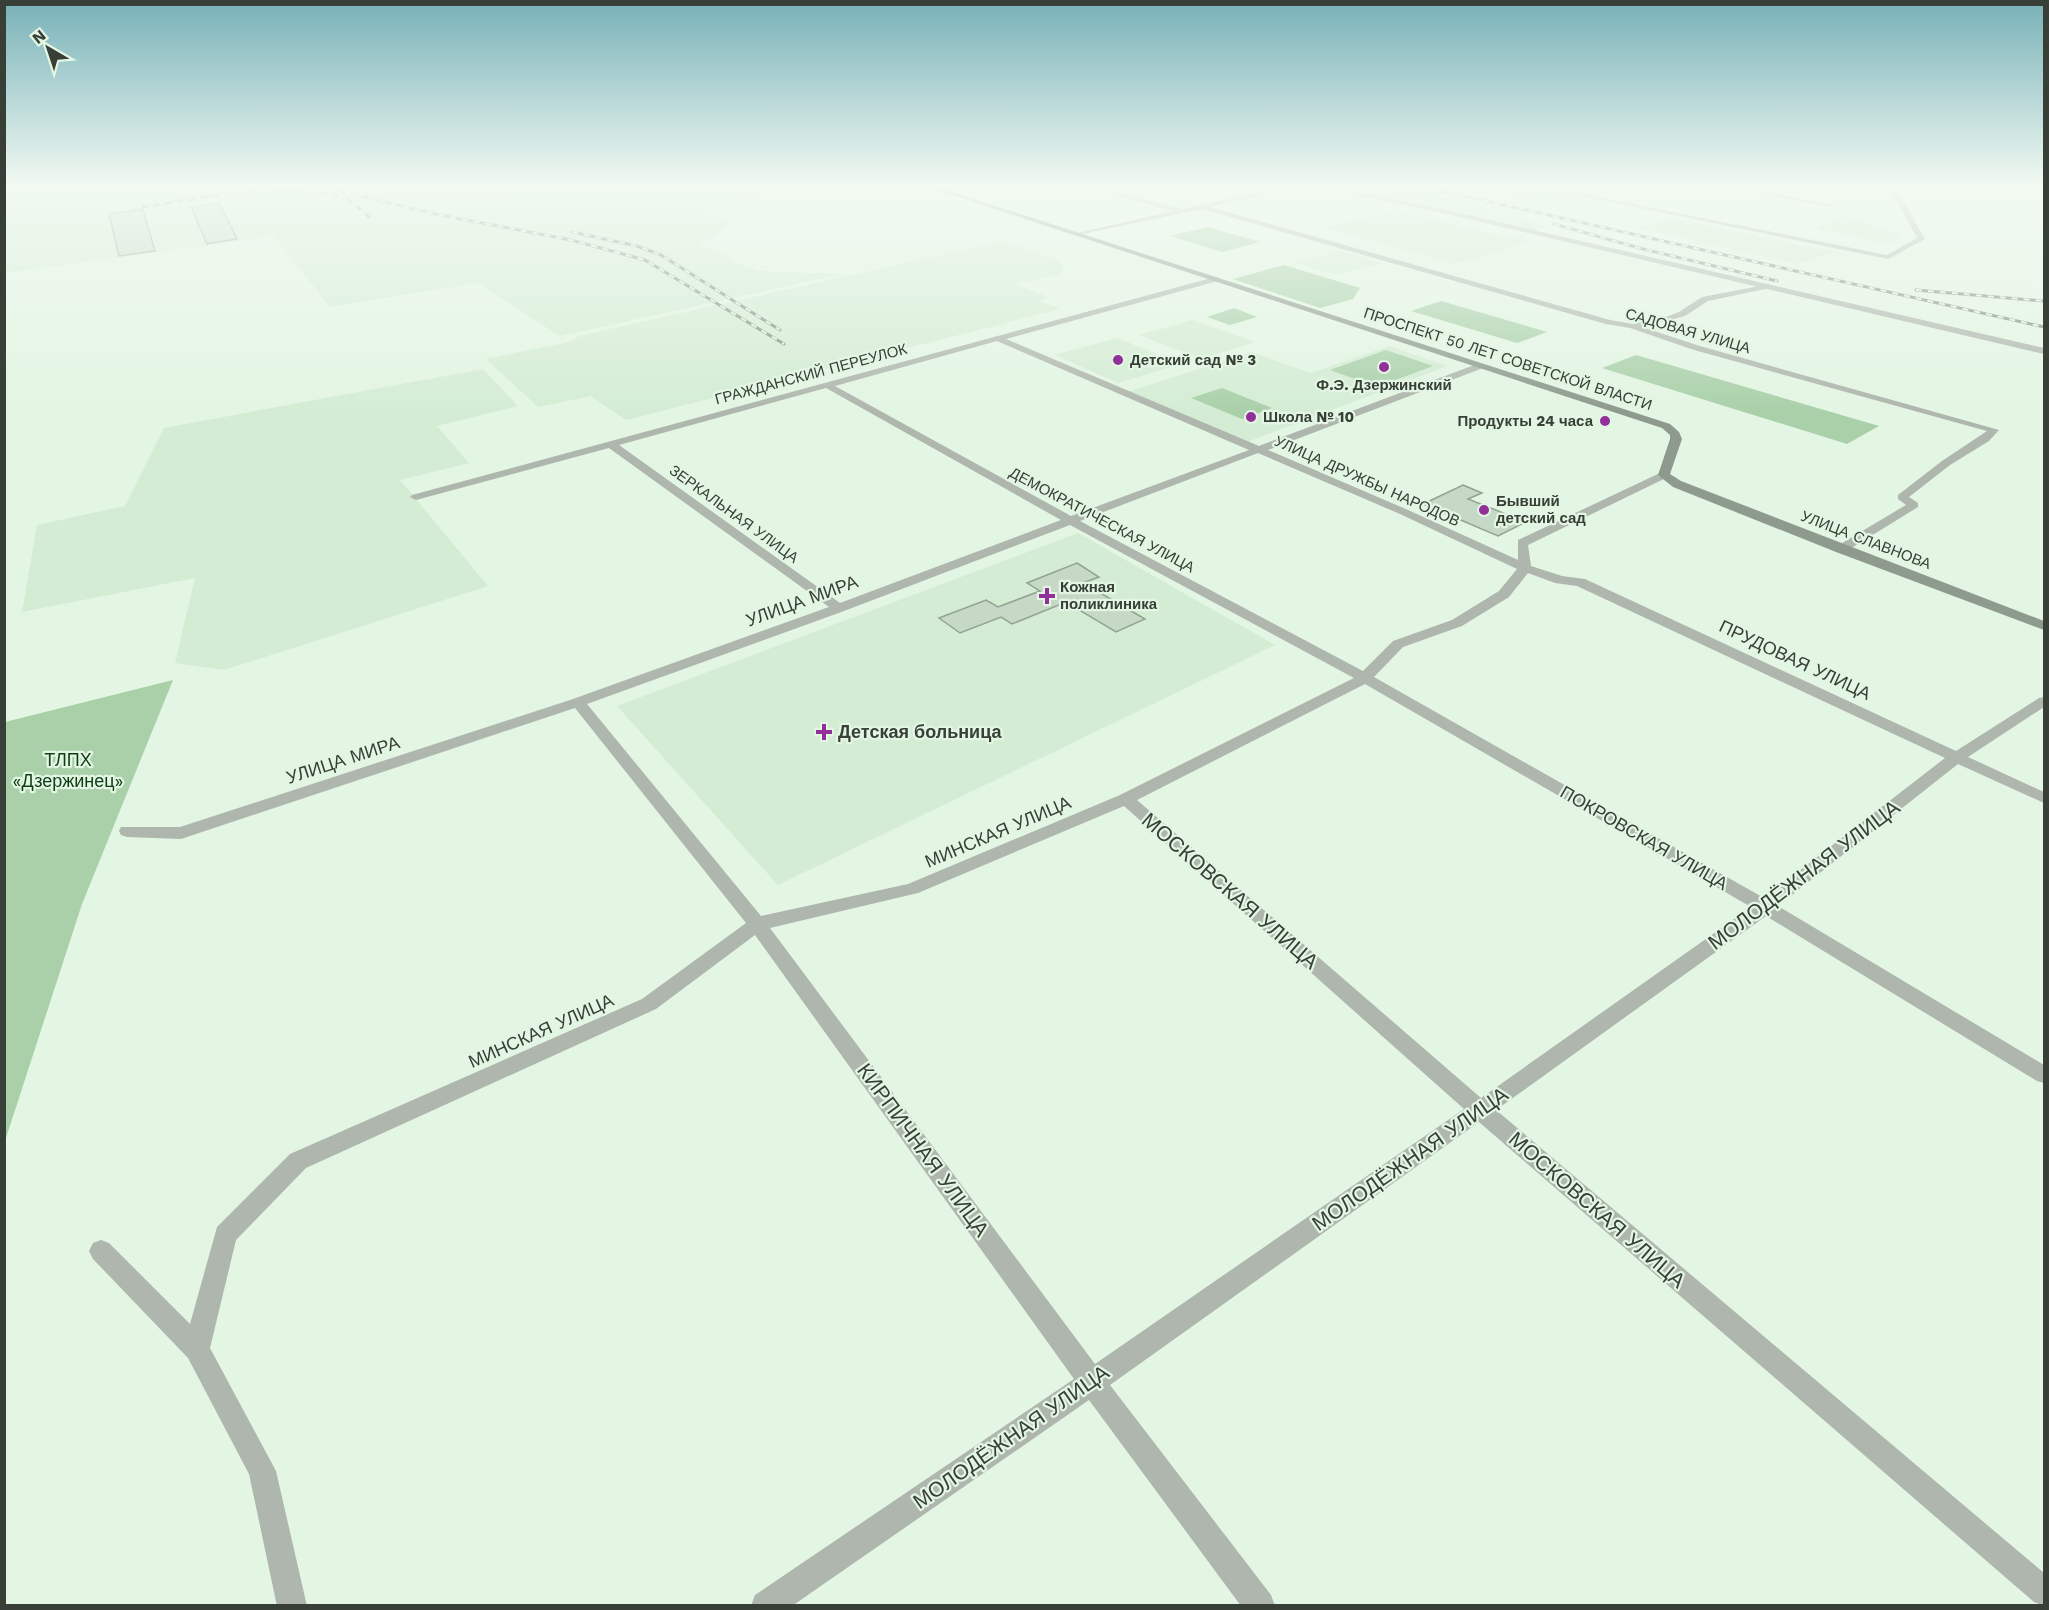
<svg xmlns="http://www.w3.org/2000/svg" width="2049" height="1610" viewBox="0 0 2049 1610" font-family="'Work Sans',sans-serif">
  <rect width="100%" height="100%" fill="#e3f5e3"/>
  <g fill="#d4ecd4">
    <polygon points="4,187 732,187 751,195 774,191 783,194 704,209 732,223 699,245 735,258 729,260 760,271 842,274 560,336 478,283 330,307 274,236 5,273"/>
    <polygon points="1397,187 1503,211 1547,227 1534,230 1348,188"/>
    <polygon points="1465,187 1525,187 1605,204 1578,212"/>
    <polygon points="1397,210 1528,242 1455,264 1326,228"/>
    <polygon points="1845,215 1901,235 1891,245 1816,228"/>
    <polygon points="1673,218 1834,252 1797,264 1639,228"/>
    <polygon points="1003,241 1053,259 1065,266 1059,274 1015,284 1050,298 1040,301 1060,309 626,420 591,396 538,407 486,359 570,342 579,336"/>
    <polygon points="1340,251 1381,263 1336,275 1295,263"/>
    <polygon points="1192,320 1255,342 1202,359 1139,335"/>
    <polygon points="1117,338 1181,364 1118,383 1055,355"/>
    <polygon points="1389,346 1448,366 1247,442 1128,392 1251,352 1311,373"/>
    <polygon points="483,369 518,406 437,426 469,463 400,480 488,586 224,670 175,663 195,578 22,612 37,525 125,506 164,428"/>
    <polygon points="1078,533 1275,645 778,885 617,706"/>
  </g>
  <g fill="#aad0aa">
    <polygon points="1208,227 1260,242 1222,252 1170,236"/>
    <polygon points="1284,265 1360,288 1353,299 1320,308 1233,279"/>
    <polygon points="1441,301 1547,332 1517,343 1411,311"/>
    <polygon points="1234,308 1257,317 1230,325 1207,317"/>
    <polygon points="1386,350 1433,366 1377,387 1330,370"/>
    <polygon points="1636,355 1879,426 1847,444 1602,368"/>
    <polygon points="1222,388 1272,408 1242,419 1191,398"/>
    <polygon points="173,680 82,904 5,1141 5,722"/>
  </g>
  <g fill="#c6d8c6" stroke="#92a392" stroke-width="1.5">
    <polygon points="219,203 237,239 207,244 191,207"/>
    <polygon points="143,210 155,251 119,256 109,214"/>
    <polygon points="1463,485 1482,493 1468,499 1526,522 1498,536 1423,504"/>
    <polygon points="1077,563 1099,577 1083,583 1145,619 1116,632 1066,602 1012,624 1001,617 960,633 939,618 986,600 998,607 1040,591 1027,583"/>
  </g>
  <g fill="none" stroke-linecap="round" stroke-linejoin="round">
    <g fill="#aeb6ae" fill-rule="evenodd">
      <polygon points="1085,187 1094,187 1182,209 1285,187 1295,187 1210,207 1610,320 1633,324 1666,317 1679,312 1702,297 1770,284 1770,288 1708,301 1685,316 1642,327 1700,346 1999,430 1989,441 1950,465 1909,497 1918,503 1918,507 1845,552 1837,552 1837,546 1906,505 1898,499 1898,495 1942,461 1987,431 1694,350 1630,328 1606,324 1202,209 1077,235 1077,233 1173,211"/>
      <polygon points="1537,187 1548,187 1887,255 1917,238 1889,187 1895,187 1925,239 1888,259"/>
      <polygon points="1728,187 1740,187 1832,205 1829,207"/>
      <path d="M1215,277H1218V281L1006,339L1259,446L1477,364H1483V368L1268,450L1408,510L1518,560V540L1660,473H1668V477L1528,545L1531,566L1562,576L1585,579L1956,751L2039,698L2044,697V707L1968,757L2044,792V803L1958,764L1778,906L2044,1065V1083L2037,1081L1766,916L1496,1110L2044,1573V1606L2034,1602L1479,1122L1110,1385L1271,1595L1275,1606H1241L1089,1400L792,1606H751L755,1595L1074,1379L755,935L656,1009L306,1168L236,1240L210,1348L276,1471L307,1606H277L249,1474L188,1358L93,1259L89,1251L93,1243L101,1240L109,1243L190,1324L217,1227L290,1154L642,999L746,923L575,708L181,839L127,837L121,835L119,831L121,827H180L573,699L829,607L609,448L416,500L410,497L412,495ZM997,341L1249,450L1071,516L835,386ZM826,388L1061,520L840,603L619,445ZM1258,453L1400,514L1517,569L1499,591L1452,620L1393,641L1363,671L1080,521ZM1070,525L1354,678L1120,795L908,884L761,916L587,704L844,611ZM1528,573L1555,583L1577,586L1945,758L1764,898L1374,677L1403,647L1462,626L1509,597ZM1365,684L1751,907L1481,1098L1137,800ZM1124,806L1464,1109L1095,1364L770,928L918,893Z"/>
    </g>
    <polygon fill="#aeb6ae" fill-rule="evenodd" points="1318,187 1330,187 1443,209 2044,348 2044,354 1443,213"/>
    <polygon fill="#8e9a8e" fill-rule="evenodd" points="928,187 937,187 1670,424 1679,432 1682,439 1670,474 1681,481 2044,621 2044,630 1836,552 1673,487 1658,475 1670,439 1670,435 1662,428"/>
    <defs>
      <g id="rail">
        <polyline points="334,187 348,193 440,215 571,240 645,260 784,344"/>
        <polyline points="1424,187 2044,327"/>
        <polyline points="343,194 369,217"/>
        <path d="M136,208C203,198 276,181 343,197"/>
        <polyline points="1554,224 1643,249 1777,281"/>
        <polyline points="572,232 637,246 661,255 780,330"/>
        <polyline points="1916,290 2044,301"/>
      </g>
    </defs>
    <use href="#rail" stroke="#828e82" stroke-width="3"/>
    <use href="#rail" stroke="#e3f5e3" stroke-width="2" stroke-dasharray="6" stroke-linecap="butt"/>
  </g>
  <linearGradient id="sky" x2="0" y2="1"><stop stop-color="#77b1b8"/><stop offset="0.45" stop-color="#f2faf2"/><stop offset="1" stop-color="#f2faf2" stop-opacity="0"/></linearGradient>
  <rect width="2049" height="412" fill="url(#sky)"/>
  <g fill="#913098" stroke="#e3f5e3" stroke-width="2">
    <circle cx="1118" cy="360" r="6"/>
    <circle cx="1384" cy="367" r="6"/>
    <circle cx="1251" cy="417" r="6"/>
    <circle cx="1605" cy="421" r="6"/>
    <circle cx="1484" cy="510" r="6"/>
    <path d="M1044 587h6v6h6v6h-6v6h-6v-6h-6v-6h6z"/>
    <path d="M821 723h6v6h6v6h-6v6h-6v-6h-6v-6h6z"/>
  </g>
  <g text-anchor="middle" stroke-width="4.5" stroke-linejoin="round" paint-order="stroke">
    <g font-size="15" fill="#373f37" stroke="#e3f5e3">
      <text transform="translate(1688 331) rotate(16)" y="5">САДОВАЯ УЛИЦА</text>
      <text transform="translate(1508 359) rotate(18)" y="5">ПРОСПЕКТ 50 ЛЕТ СОВЕТСКОЙ ВЛАСТИ</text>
      <text transform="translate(811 374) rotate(-15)" y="5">ГРАЖДАНСКИЙ ПЕРЕУЛОК</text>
      <text transform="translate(1367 481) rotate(24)" y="5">УЛИЦА ДРУЖБЫ НАРОДОВ</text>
      <text transform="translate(734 514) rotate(36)" y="5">ЗЕРКАЛЬНАЯ УЛИЦА</text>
      <text transform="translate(1102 520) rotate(28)" y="5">ДЕМОКРАТИЧЕСКАЯ УЛИЦА</text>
      <text transform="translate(1866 540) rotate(21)" y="5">УЛИЦА СЛАВНОВА</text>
    </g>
    <g font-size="15" font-weight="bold" fill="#373f37" stroke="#e3f5e3" text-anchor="start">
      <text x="1130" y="365">Детский сад № 3</text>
      <text x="1384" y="390" text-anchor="middle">Ф.Э. Дзержинский</text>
      <text x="1263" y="422">Школа № 10</text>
      <text x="1593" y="426" text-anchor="end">Продукты 24 часа</text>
      <text x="1496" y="506">Бывший<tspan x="1496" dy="17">детский сад</tspan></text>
      <text x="1060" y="592">Кожная<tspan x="1060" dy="17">поликлиника</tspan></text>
    </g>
    <g font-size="18" fill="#373f37" stroke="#e3f5e3">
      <text transform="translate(802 601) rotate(-20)" y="6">УЛИЦА МИРА</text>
      <text transform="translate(1795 660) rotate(25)" y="6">ПРУДОВАЯ УЛИЦА</text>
      <text transform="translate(343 760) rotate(-18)" y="6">УЛИЦА МИРА</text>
      <text transform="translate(998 832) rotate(-23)" y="6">МИНСКАЯ УЛИЦА</text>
      <text transform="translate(1644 838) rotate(30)" y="6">ПОКРОВСКАЯ УЛИЦА</text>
      <text transform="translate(541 1031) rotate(-24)" y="6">МИНСКАЯ УЛИЦА</text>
    </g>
    <g font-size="18" font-weight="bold" fill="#373f37" stroke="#e3f5e3" text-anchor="start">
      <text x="838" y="738">Детская больница</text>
    </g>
    <g font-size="18" fill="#0f3d14" stroke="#e3f5e3">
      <text x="68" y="766">ТЛПХ<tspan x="68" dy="21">«Дзержинец»</tspan></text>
    </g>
    <g font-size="21" fill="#373f37" stroke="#e3f5e3">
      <text transform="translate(1804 875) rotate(-37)" y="7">МОЛОДЁЖНАЯ УЛИЦА</text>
      <text transform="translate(1230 891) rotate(41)" y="7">МОСКОВСКАЯ УЛИЦА</text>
      <text transform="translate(923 1150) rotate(54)" y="7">КИРПИЧНАЯ УЛИЦА</text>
      <text transform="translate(1410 1159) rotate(-35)" y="7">МОЛОДЁЖНАЯ УЛИЦА</text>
      <text transform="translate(1597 1210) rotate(41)" y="7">МОСКОВСКАЯ УЛИЦА</text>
      <text transform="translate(1011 1437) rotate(-35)" y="7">МОЛОДЁЖНАЯ УЛИЦА</text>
    </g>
  </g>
  <rect width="2049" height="1610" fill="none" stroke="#373f37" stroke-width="12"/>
  <g transform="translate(48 48) rotate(321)" stroke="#e3f5e3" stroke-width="4.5" paint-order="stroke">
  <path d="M0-4.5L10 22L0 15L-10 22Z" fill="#373f37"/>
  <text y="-9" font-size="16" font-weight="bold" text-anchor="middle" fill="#373f37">N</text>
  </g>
</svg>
